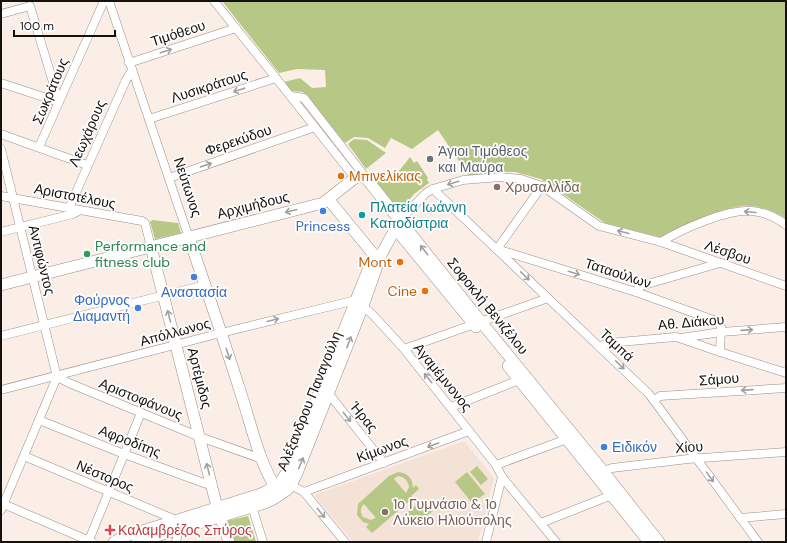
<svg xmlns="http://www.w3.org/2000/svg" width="787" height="543" viewBox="0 0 787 543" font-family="'DM Sans',sans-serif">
  <rect width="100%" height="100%" fill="#faeee7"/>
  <polygon fill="#f5e2d7" points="464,441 494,478 478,542 353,542 314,495"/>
  <g fill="#b7c886" fill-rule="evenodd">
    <path d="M222,1H786V219C775,211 756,204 742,206C714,210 688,225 663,238L605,223L541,179L515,172H496L469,176L438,130L412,149L391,138L385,148L368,138L354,137L345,143L303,92L291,91L284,82L300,78L312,88L326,87L325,70L297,69L279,73Z"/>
    <polygon points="354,139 367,140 386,153 366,169 348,144"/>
    <polygon points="410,157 414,163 417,161 428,178 427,179 429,183 414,194 402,209 399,210 376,182 399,171"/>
    <polygon points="152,220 178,223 181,233 155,239 150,222"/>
    <polygon points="477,466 488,479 481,485 470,472"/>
    <path d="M398,472C407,473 413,478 413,488L416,485L419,489L411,496L413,498L372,533L366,527L369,524L363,522L357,515L358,504L389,476ZM398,476C405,477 408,481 409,487L406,493L394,479ZM364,504L376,518H375L371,520L363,517C360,513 360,507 364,504Z"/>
    <polygon points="467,472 485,494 472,503 455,482"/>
    <polygon points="424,499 433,511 413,527 403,516"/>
    <polygon points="248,516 256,542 233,542 226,521"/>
  </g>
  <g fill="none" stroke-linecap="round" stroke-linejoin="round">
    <defs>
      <g id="street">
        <polyline points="109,1 189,238"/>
        <polyline points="214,1 276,78 355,178"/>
        <polyline points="1,14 30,6 59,102"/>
        <polyline points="129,63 236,28"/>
        <polyline points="1,83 59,102"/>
        <polyline points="291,96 304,98 366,178"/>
        <polyline points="149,119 276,78"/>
        <polyline points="1,134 87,165"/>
        <polyline points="39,147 104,1"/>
        <polyline points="1,149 57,377"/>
        <polyline points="169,178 315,127"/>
        <polyline points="433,189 649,394 758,542"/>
        <polyline points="1,196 142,221 145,223 151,247"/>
        <polyline points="69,208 126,80 132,70"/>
        <polyline points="400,220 426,193 433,189 463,180 500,177 521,179 542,186 599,226 661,242 786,286"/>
        <polyline points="1,232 73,214 80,210"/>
        <path d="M661,242C682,229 727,209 752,211C764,212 777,218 786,225"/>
        <polyline points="497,249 542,186"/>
        <polyline points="500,250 636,292 719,322 721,327 720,352"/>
        <polyline points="636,292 639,287 644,285 720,263"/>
        <polyline points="1,336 205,285"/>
        <polyline points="682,339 720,352 786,373"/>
        <polyline points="600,346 609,343 675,337 681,338 721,332 786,327"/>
        <polyline points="404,349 548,298"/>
        <polyline points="57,377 69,383 200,437 262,459"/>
        <polyline points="1,390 221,333 356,300 373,315 404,349 496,465 502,477 556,542"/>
        <polyline points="325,392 329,394 384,463"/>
        <polyline points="654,400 660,396 786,388"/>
        <polyline points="451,407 519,380"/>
        <polyline points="39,420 124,454 212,486"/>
        <polyline points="24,456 176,520 179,529 176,542"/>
        <polyline points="496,465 567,439"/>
        <polyline points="601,473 603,471 612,468 688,459 786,452"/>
        <polyline points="287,483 304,492 345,542"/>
        <polyline points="304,492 469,431"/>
        <polyline points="1,503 92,542"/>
        <polyline points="251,503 263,542"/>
        <polyline points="1,510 57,377"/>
        <polyline points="740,518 786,514"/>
        <polyline points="541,523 617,493"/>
        <polyline points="89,540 141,413"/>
        <polyline points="486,542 502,477"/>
      </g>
      <g id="secondary">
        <polyline points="329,200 374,255 380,255"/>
        <polyline points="395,228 476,327"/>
        <path d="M189,238C207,291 225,343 242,397C252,428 260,466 279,493"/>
        <polyline points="151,247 217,507 229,542"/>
        <polyline points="1,285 323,203 355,178 359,176 366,178 486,328 603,471 659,542"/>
        <polyline points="508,366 649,542"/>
        <polyline points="114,542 123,537 258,495 267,491 280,483 288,470 374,255"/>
        <polyline points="137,542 262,504 272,500 287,490 291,485 297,473 363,306 381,255 400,220"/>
      </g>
    </defs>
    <use href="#street" stroke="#9a8f89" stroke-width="9"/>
    <use href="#secondary" stroke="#9a8f89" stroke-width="12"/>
    <use href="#street" stroke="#fff" stroke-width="8"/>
    <use href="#secondary" stroke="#fff" stroke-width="11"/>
  </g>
  <defs><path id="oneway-shaft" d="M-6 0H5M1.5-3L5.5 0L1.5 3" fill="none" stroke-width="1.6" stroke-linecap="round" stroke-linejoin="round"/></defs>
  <g stroke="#a1a09f">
    <use href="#oneway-shaft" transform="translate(166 51) rotate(-18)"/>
    <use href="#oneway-shaft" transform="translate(239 90) rotate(162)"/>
    <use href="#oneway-shaft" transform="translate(206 165) rotate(-19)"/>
    <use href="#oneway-shaft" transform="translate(453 183) rotate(163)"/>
    <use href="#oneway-shaft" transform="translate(291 211) rotate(166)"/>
    <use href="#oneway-shaft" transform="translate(750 212) rotate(-175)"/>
    <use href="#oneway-shaft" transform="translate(623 232) rotate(-166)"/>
    <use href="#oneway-shaft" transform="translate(424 250) rotate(-128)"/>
    <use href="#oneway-shaft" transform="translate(574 273) rotate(17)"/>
    <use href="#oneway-shaft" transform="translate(525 276) rotate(44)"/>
    <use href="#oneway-shaft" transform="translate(169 316) rotate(-104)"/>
    <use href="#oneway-shaft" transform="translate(273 320) rotate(-14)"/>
    <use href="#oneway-shaft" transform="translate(747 330) rotate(-4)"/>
    <use href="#oneway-shaft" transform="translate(349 342) rotate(-69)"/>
    <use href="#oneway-shaft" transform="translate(228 354) rotate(72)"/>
    <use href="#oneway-shaft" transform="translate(620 365) rotate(44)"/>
    <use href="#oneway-shaft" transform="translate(428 378) rotate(-129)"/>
    <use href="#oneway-shaft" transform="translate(747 390) rotate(176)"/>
    <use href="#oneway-shaft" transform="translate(347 417) rotate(51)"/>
    <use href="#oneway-shaft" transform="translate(433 445) rotate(160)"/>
    <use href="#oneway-shaft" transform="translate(301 463) rotate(-67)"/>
    <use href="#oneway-shaft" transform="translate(208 469) rotate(-104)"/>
    <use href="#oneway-shaft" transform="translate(710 477) rotate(54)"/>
    <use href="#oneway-shaft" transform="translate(321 513) rotate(51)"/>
  </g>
  <circle fill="#6b7280" stroke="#fefefe" stroke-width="1.5" cx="430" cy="159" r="4"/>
  <g fill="#e8710a" stroke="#fefefe" stroke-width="1.5">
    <circle cx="341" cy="176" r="4"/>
    <circle cx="400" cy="262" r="4"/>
    <circle cx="425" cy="291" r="4"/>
  </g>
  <g fill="#8d6e63" stroke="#fefefe" stroke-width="1.5">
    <circle cx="497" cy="187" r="4"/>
    <circle cx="385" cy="512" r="4"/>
  </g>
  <g fill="#3f7fe0" stroke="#fefefe" stroke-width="1.5">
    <circle cx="323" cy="211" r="4"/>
    <circle cx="194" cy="277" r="4"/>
    <circle cx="138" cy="308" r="4"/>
    <circle cx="604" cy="447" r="4"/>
  </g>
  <circle fill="#0f9aa8" stroke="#fefefe" stroke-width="1.5" cx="362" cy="215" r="4"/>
  <circle fill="#2e9e5b" stroke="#fefefe" stroke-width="1.5" cx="87" cy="254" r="4"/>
  <path fill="#e0444e" stroke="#fefefe" stroke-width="1.5" d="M108 524h4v4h4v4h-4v4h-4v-4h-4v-4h4z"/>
  <g text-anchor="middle" stroke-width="3.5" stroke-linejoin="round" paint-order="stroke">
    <g font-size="14" fill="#15110f" stroke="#fefefe">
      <text transform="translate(178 33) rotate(-18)" y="5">Τιμόθεου</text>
      <text transform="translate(209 86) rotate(-18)" y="5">Λυσικράτους</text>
      <text transform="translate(50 91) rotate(-67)" y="5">Σωκράτους</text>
      <text transform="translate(87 133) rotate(-66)" y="5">Λεωχάρους</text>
      <text transform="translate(238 140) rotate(-19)" y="5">Φερεκύδου</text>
      <text transform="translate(188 187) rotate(72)" y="5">Νεύτωνος</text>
      <text transform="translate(75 196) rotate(11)" y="5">Αριστοτέλους</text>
      <text transform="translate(253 205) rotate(-14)" y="5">Αρχιμήδους</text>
      <text transform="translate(728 252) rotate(19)" y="5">Λέσβου</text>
      <text transform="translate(42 260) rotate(76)" y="5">Αντιφώντος</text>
      <text transform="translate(618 273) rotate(18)" y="5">Ταταούλων</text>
      <text transform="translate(488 306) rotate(51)" y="5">Σοφοκλή Βενιζέλου</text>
      <text transform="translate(691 322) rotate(-5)" y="5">Αθ. Διάκου</text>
      <text transform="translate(175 332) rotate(-15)" y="5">Απόλλωνος</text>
      <text transform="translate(617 345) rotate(43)" y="5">Ταμπά</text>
      <text transform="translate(443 377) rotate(51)" y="5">Αγαμέμνονος</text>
      <text transform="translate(200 378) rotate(76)" y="5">Αρτέμιδος</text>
      <text transform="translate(719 379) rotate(-4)" y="5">Σάμου</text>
      <text transform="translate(141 399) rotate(22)" y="5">Αριστοφάνους</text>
      <text transform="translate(309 401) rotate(-68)" y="5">Αλέξανδρου Παναγούλη</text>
      <text transform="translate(364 417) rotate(51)" y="5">Ήρας</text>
      <text transform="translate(130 441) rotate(21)" y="5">Αφροδίτης</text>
      <text transform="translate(689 447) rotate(-4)" y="5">Χίου</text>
      <text transform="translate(382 449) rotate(-20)" y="5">Κίμωνος</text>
      <text transform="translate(105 476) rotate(23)" y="5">Νέστορος</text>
    </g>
    <g font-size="14" fill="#5b616d" stroke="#fefefe" text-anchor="start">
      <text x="438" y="156">Άγιοι Τιμόθεος<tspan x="438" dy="16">και Μαύρα</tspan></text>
    </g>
    <g font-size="14" fill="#c56008" stroke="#fefefe" text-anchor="end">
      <text x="349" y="181" text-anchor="start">Μπινελίκιας</text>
      <text x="392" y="267">Mont</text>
      <text x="417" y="296">Cine</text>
    </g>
    <g font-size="14" fill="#785e54" stroke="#fefefe" text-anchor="start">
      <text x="505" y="192">Χρυσαλλίδα</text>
      <text x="393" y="509">1ο Γυμνάσιο &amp; 1ο<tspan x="393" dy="16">Λύκειο Ηλιούπολης</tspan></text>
    </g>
    <g font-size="14" fill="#0d838f" stroke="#fefefe" text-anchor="start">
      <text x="370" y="212">Πλατεία Ιωάννη<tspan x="370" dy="16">Καποδίστρια</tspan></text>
    </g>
    <g font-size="14" fill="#366cbe" stroke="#fefefe">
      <text x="323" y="231">Princess</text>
      <text x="194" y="297">Αναστασία</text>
      <text x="130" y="305" text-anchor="end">Φούρνος<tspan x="130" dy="16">Διαμαντή</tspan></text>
      <text x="612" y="452" text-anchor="start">Ειδικόν</text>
    </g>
    <g font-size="14" fill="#27864d" stroke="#fefefe" text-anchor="start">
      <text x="95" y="251">Performance and<tspan x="95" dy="16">fitness club</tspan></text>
    </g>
    <g font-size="14" fill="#be3a42" stroke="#fefefe" text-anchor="start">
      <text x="118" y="535">Καλαμβρέζος Σπύρος</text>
    </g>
  </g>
  <rect width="787" height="543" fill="none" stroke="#15110f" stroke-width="4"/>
  <path d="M14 30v6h101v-6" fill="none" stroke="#15110f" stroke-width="2"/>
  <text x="20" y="30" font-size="12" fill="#15110f" stroke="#fefefe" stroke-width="3" paint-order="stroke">100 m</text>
</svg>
